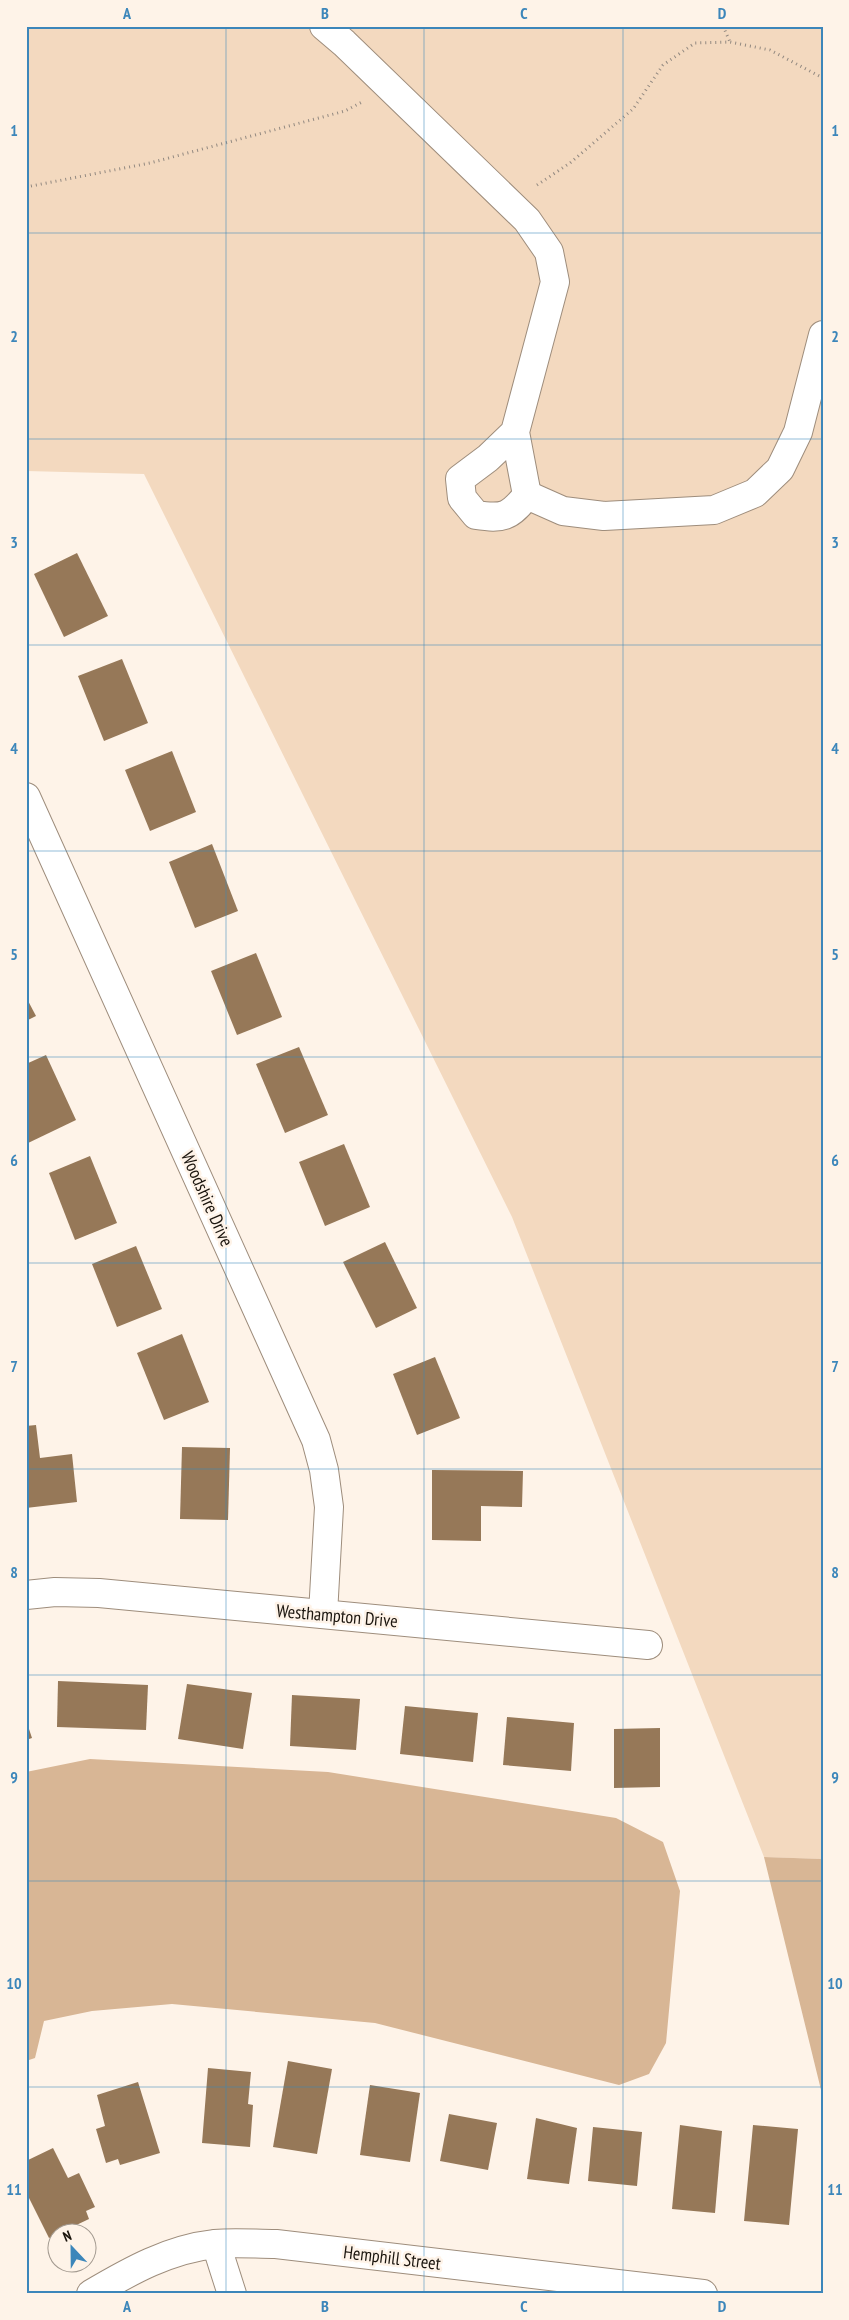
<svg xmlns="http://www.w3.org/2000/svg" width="849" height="2320" viewBox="0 0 849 2320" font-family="'PT Sans Narrow',sans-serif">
  <rect width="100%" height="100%" fill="#fef3e8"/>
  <polygon fill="#f3d9bf" points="26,26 823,26 823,1859 764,1857 512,1217 144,474 26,471"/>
  <g fill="#d8b695">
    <polygon points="90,1759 328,1772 616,1818 663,1842 680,1891 666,2043 649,2074 619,2085 375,2023 172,2004 92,2011 44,2021 35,2058 26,2061 26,1772"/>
    <polygon points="764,1857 823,1859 823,2156 822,2094"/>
  </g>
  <g fill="#967858">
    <polygon points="77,553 108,616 64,637 34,574"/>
    <polygon points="122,659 148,723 104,741 78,676"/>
    <polygon points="172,751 196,812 150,831 125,770"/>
    <polygon points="212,844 238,911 195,928 169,862"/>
    <polygon points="256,953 282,1017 237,1035 211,971"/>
    <polygon points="26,997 36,1016 26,1021"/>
    <polygon points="299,1047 328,1115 285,1133 256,1064"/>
    <polygon points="46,1055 76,1120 26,1144 26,1064"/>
    <polygon points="344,1144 370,1207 325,1226 299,1162"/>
    <polygon points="90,1156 117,1223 75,1240 49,1173"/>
    <polygon points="385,1242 417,1308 376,1328 343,1262"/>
    <polygon points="136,1246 162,1309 117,1327 92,1264"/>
    <polygon points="182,1334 209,1402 164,1420 137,1353"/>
    <polygon points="435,1357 460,1418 417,1435 393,1374"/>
    <polygon points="36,1425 40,1458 72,1454 77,1502 26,1508 26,1426"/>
    <polygon points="182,1447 230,1448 228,1520 180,1519"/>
    <polygon points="432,1470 523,1471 522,1507 481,1506 481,1541 432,1540"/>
    <polygon points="58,1681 148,1685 146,1730 57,1727"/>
    <polygon points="187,1684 252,1693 243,1749 178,1739"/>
    <polygon points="292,1695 360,1699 356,1750 290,1746"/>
    <polygon points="405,1706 478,1713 473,1762 400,1754"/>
    <polygon points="507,1717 574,1723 571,1771 503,1765"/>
    <polygon points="26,1720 32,1738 26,1740"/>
    <polygon points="660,1728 660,1787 614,1788 614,1729"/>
    <polygon points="288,2061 332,2069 317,2154 273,2147"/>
    <polygon points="208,2068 251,2072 248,2104 253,2105 250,2147 202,2143"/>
    <polygon points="138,2082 160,2153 120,2165 118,2159 106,2163 96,2129 105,2126 97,2095"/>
    <polygon points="370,2085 420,2093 410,2162 360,2155"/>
    <polygon points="449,2114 497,2123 488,2170 440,2161"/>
    <polygon points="536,2118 577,2128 569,2184 527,2179"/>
    <polygon points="680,2125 722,2131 715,2213 672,2209"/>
    <polygon points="753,2125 798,2129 789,2225 744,2221"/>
    <polygon points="593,2127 642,2132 637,2186 588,2181"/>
    <polygon points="53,2148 68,2178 79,2173 95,2207 86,2211 89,2219 49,2238 26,2192 26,2161"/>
  </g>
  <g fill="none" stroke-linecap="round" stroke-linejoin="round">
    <defs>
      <g id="minor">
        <path d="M324,26L344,43L527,220L549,252L555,282L515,432L527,495C510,517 503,519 476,515L462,498L460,479L488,458L515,432"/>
        <polyline points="527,495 563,511 604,516 714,510 755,493 780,469 798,432 823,335"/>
        <polyline points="26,797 316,1440 324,1470 329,1507 323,1614"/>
        <polyline points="26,1595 55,1592 99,1593 648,1645"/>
        <polyline points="216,2244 232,2294"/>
        <path d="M91,2294C130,2271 169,2249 215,2244C234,2242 256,2244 276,2244L703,2294"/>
      </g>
    </defs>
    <use href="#minor" stroke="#9e8d7c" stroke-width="30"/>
    <g stroke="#928980" stroke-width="3" stroke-dasharray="1 4" stroke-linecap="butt">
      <polyline points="723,26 730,42"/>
      <polyline points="537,185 570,163 633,109 663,65 695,43 730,42 770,50 823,78"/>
      <polyline points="26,187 150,163 345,111 362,102"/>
    </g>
    <use href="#minor" stroke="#fff" stroke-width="28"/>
  </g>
  <path fill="none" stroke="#3c86ba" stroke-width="1" stroke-opacity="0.55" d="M226,26V2294M424,26V2294M623,26V2294M26,233H823M26,439H823M26,645H823M26,851H823M26,1057H823M26,1263H823M26,1469H823M26,1675H823M26,1881H823M26,2087H823"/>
  <g text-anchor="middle" stroke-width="5" stroke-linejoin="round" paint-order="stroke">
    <g font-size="18" fill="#1a140d" stroke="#fef3e8">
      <text transform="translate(207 1199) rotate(66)" y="6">Woodshire Drive</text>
      <text transform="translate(337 1616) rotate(5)" y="6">Westhampton Drive</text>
      <text transform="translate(392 2258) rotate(7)" y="6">Hemphill Street</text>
    </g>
  </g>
  <rect width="849" height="2320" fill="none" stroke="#fef3e8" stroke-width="55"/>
  <g transform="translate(72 2248) rotate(338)"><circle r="24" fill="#fef3e8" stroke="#a39a90"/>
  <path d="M0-4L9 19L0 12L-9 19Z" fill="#3c86ba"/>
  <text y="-8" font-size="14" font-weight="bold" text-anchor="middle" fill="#1a140d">N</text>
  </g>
  <rect x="28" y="28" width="794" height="2264" fill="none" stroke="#3c86ba" stroke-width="2"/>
  <g font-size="16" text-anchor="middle" font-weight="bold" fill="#3c86ba">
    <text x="127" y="19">A</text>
    <text x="325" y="19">B</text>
    <text x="524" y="19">C</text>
    <text x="722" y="19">D</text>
    <text x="14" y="136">1</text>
    <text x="835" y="136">1</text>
    <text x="14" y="342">2</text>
    <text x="835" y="342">2</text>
    <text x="14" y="548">3</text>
    <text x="835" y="548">3</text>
    <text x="14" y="754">4</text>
    <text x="835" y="754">4</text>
    <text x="14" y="960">5</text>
    <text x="835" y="960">5</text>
    <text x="14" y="1166">6</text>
    <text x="835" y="1166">6</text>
    <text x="14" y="1372">7</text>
    <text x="835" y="1372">7</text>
    <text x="14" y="1578">8</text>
    <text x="835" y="1578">8</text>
    <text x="14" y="1783">9</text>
    <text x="835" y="1783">9</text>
    <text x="14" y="1989">10</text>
    <text x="835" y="1989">10</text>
    <text x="14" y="2195">11</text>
    <text x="835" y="2195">11</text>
    <text x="127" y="2312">A</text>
    <text x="325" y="2312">B</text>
    <text x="524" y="2312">C</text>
    <text x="722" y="2312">D</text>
  </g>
</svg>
